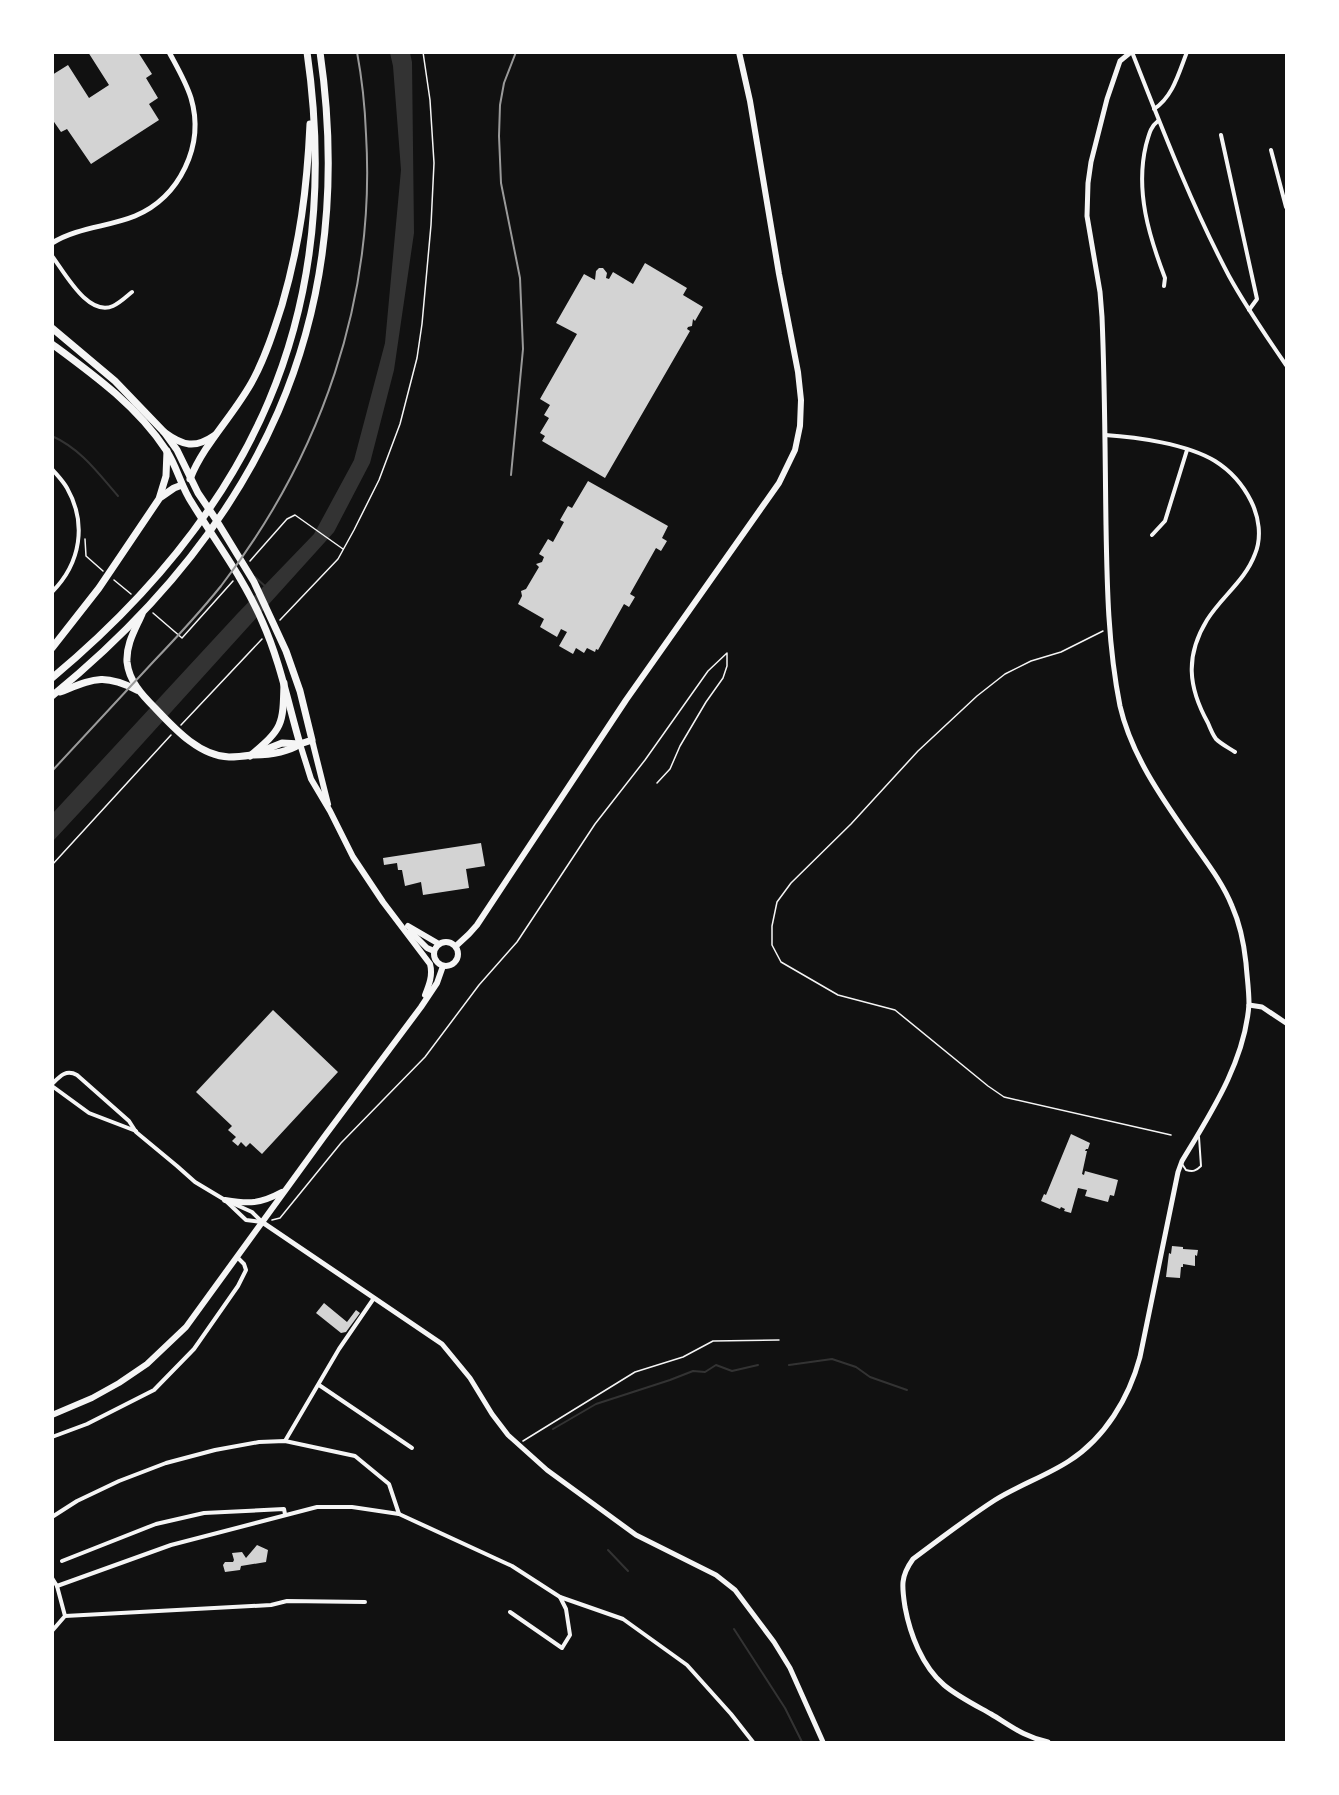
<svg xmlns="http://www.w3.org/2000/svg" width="1339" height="1795" viewBox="0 0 1339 1795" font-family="Barlow,sans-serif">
  <rect width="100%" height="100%" fill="#111"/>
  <polygon fill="#333" points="390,53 410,53 412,62 414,233 394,370 370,463 334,532 105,785 53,841 52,814 237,614 314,534 354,460 385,343 401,170 393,66"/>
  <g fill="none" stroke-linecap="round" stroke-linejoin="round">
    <g stroke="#333" stroke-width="2">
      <path d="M52,436C81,449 98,473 118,496"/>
      <polyline points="255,577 266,587"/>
      <polyline points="789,1365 832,1359 856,1367 870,1377 907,1390"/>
      <polyline points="553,1429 596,1404 670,1380 693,1371 705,1372 716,1365 732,1371 758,1365"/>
      <polyline points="608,1550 628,1571"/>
      <polyline points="734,1629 785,1708 802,1742"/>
    </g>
  </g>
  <g fill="#d3d3d3">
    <polygon points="88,52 138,52 152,74 146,78 158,98 149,104 159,120 91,164 67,129 61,132 52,119 52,75 68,65 89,98 109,85"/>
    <polygon points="645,263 687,288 683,295 703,307 695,321 693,319 692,326 688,327 687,329 690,331 605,478 542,441 545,436 540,433 549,418 544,415 550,405 540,399 577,334 556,323 584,274 595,280 596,271 599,268 603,268 607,273 606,278 609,279 613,272 633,284"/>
    <polygon points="588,481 668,526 662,538 667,541 661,551 656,548 630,594 635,597 629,607 624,604 598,650 596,649 595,652 587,648 584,653 576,648 573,654 559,646 567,632 561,629 557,637 540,627 544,619 518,604 522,596 521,591 526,589 539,567 536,564 542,562 544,557 539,554 548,539 553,542 564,522 560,520 568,506 572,508"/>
    <polygon points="481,843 485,866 466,869 469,888 423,895 421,882 405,886 402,870 398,870 397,863 384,865 383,858"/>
    <polygon points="273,1010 338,1072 262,1154 250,1143 246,1147 241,1142 238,1146 232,1141 236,1137 228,1130 232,1126 196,1092"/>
    <polygon points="1071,1134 1090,1143 1088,1149 1086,1149 1085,1151 1087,1151 1082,1174 1084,1175 1085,1171 1118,1180 1114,1196 1110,1195 1108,1202 1085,1196 1087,1190 1078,1188 1071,1213 1064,1211 1065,1209 1061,1207 1060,1209 1041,1201 1044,1194 1046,1195"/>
    <polygon points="1172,1246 1183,1247 1183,1249 1198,1250 1197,1256 1195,1255 1195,1266 1183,1264 1183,1267 1181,1267 1180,1278 1166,1277 1169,1253 1171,1254"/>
    <polygon points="324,1303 347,1322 356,1310 360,1313 346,1332 341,1333 316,1313"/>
    <polygon points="257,1545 268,1550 266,1562 241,1566 240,1570 225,1572 223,1565 225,1562 233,1562 234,1560 232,1553 242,1552 246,1558"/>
  </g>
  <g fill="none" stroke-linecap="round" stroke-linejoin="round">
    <g stroke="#f5f5f5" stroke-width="1.5">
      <polyline points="85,539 86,556 103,571"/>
      <polyline points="250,561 287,519 295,515 343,549"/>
      <polyline points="114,580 131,594"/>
      <polyline points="153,613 182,638 233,581"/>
      <polyline points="280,620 338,559 354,530 379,480 400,424 417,358 422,324 431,225 434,163 430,100 423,52"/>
      <polyline points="1103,631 1061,652 1031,661 1005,674 977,696 918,751 851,824 791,883 777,902 772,926 772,945 781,962 838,995 895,1010 988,1086 1004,1097 1171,1135"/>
      <polyline points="181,725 262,639"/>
      <polyline points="52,865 171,735"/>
      <polyline points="272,1220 280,1218 341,1143 425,1057 479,985 517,942 595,824 645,760 708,671 727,653 727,666 723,678 706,702 680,746 670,769 657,783"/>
      <polyline points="523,1441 635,1372 683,1357 713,1341 779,1340"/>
    </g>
    <path stroke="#f5f5f5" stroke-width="2" d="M1182,1164L1186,1170C1193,1172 1196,1171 1201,1166L1199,1137"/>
    <g stroke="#f5f5f5" stroke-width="4">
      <path d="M1132,52C1162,128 1191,204 1229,276C1246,307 1266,336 1286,365"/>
      <path d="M1154,109C1173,97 1179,72 1187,52"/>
      <path d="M1158,121C1150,127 1149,135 1146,145C1135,191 1149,236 1165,278L1164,286"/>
      <polyline points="1221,135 1257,299 1249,310"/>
      <polyline points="1271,150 1286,207"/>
      <path d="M52,256C65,273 88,317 113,306C120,303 127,296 132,292"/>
      <path d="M1105,435C1137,437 1187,444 1215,461C1231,471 1243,485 1251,501C1259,517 1262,537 1255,554C1245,581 1222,596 1207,620C1185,656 1188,687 1208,723C1210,728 1213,735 1216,739C1221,744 1229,748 1235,752"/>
      <path d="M52,469C57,475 63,481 67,488C87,523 81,563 52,592"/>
      <polyline points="1152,535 1165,521 1187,450"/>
      <path d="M52,1084C60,1076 66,1069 77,1075L129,1121L136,1132L177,1166L195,1182L225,1200"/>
      <polyline points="52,1086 89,1113 136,1131"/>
      <polyline points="226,1201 246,1220 261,1222"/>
      <polyline points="232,1203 252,1212 262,1222"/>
      <polyline points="319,1385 412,1448"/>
      <polyline points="52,1437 87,1424 154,1390 194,1349 238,1286 246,1270 244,1264 237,1257"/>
      <polyline points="285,1441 339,1349 374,1298"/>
      <polyline points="52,1517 77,1501 119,1481 166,1463 215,1450 259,1442 285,1441 355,1456 389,1484 399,1514"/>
      <polyline points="62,1561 156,1524 204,1513 284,1509 285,1514"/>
      <polyline points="52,1578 57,1586 65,1616 52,1631"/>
      <polyline points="57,1586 171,1545 317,1507 352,1507 399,1514 512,1566 560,1597 623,1619 687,1665 731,1714 753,1742"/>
      <polyline points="510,1612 562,1648 570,1635 566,1609 560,1597"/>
      <polyline points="65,1616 271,1605 287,1601 365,1602"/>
    </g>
    <g stroke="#f5f5f5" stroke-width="5">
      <path d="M52,243C78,227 108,227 135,216C180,197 205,145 191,98C186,82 177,67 169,52"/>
      <polyline points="1249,1005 1262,1007 1286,1023"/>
      <polyline points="262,1222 442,1344 470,1378 492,1414 508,1435 547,1470 636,1535 716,1575 735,1590 774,1642 790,1668 823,1742"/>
      <path d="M1048,1742C1024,1737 1011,1726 991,1714C975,1705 957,1696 944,1685C922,1666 910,1634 905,1607C902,1587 900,1577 913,1559C940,1539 967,1518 995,1500C1019,1485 1046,1476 1069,1461C1105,1438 1129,1398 1140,1357L1178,1172L1182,1161C1211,1113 1245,1061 1249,1004C1249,990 1247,977 1246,963C1244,944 1240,924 1232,906C1222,881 1204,859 1189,837C1161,797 1131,754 1120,706C1108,646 1107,586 1106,525C1105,456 1105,387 1102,317L1100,292L1087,216L1088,183L1091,162L1107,99L1120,61L1131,52"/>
    </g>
    <g stroke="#f5f5f5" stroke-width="6">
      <polyline points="312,740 328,804"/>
      <path d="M300,744L311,779L330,811L353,857L383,902L430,964C433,975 429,985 425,995"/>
      <polyline points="408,926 439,944"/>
      <polyline points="410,931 427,948 434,951"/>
      <circle cx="446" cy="954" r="12"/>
      <polyline points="456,946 469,934 477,925 626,700 779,483 795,450 800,426 801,400 798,372 779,274 750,101 739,52"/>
      <path d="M225,1200C249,1204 260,1204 282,1192"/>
      <polyline points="52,1415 92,1398 119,1383 147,1364 186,1327 324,1137 421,1007 437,983 443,966"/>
    </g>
    <path stroke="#f5f5f5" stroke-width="7" d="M52,328L115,381L164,432L177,450L198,493L215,518L254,582L286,651L300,691L312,740L300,744C288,703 280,661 262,621C244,579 216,542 192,503C181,487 177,466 166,450C137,406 94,375 52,344"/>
    <g stroke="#f5f5f5" stroke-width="7">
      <path d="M164,432C183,446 195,449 215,435"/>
      <path d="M190,479C204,443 236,413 254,378C266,355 274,330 282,305C300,243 307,189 310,124"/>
      <polyline points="161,497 174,488 182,485"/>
      <path d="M142,614C135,630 126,644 127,662C129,681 142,695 155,708C174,728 199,756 229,757C237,757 245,756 252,755C269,755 286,753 300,744"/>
      <polyline points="52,648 99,588 159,499 166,476 167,451"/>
      <path d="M52,678C252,511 345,315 307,52"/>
      <path d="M60,692C94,679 103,673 137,690"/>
      <path d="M52,696C259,527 359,321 320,52"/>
      <polyline points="257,753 282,743 300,744"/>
      <path d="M250,756C283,728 283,726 284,683"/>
    </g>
    <g stroke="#9a9a9a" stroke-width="2">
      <polyline points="511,475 523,349 520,278 501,183 499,136 500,105 504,83 516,52"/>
      <path d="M52,771C86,734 120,698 154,661C177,637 200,612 221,586C321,456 376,299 366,134C365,107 362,79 357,52"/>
    </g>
  </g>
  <rect width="1339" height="1795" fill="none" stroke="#ffffff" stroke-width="108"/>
</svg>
